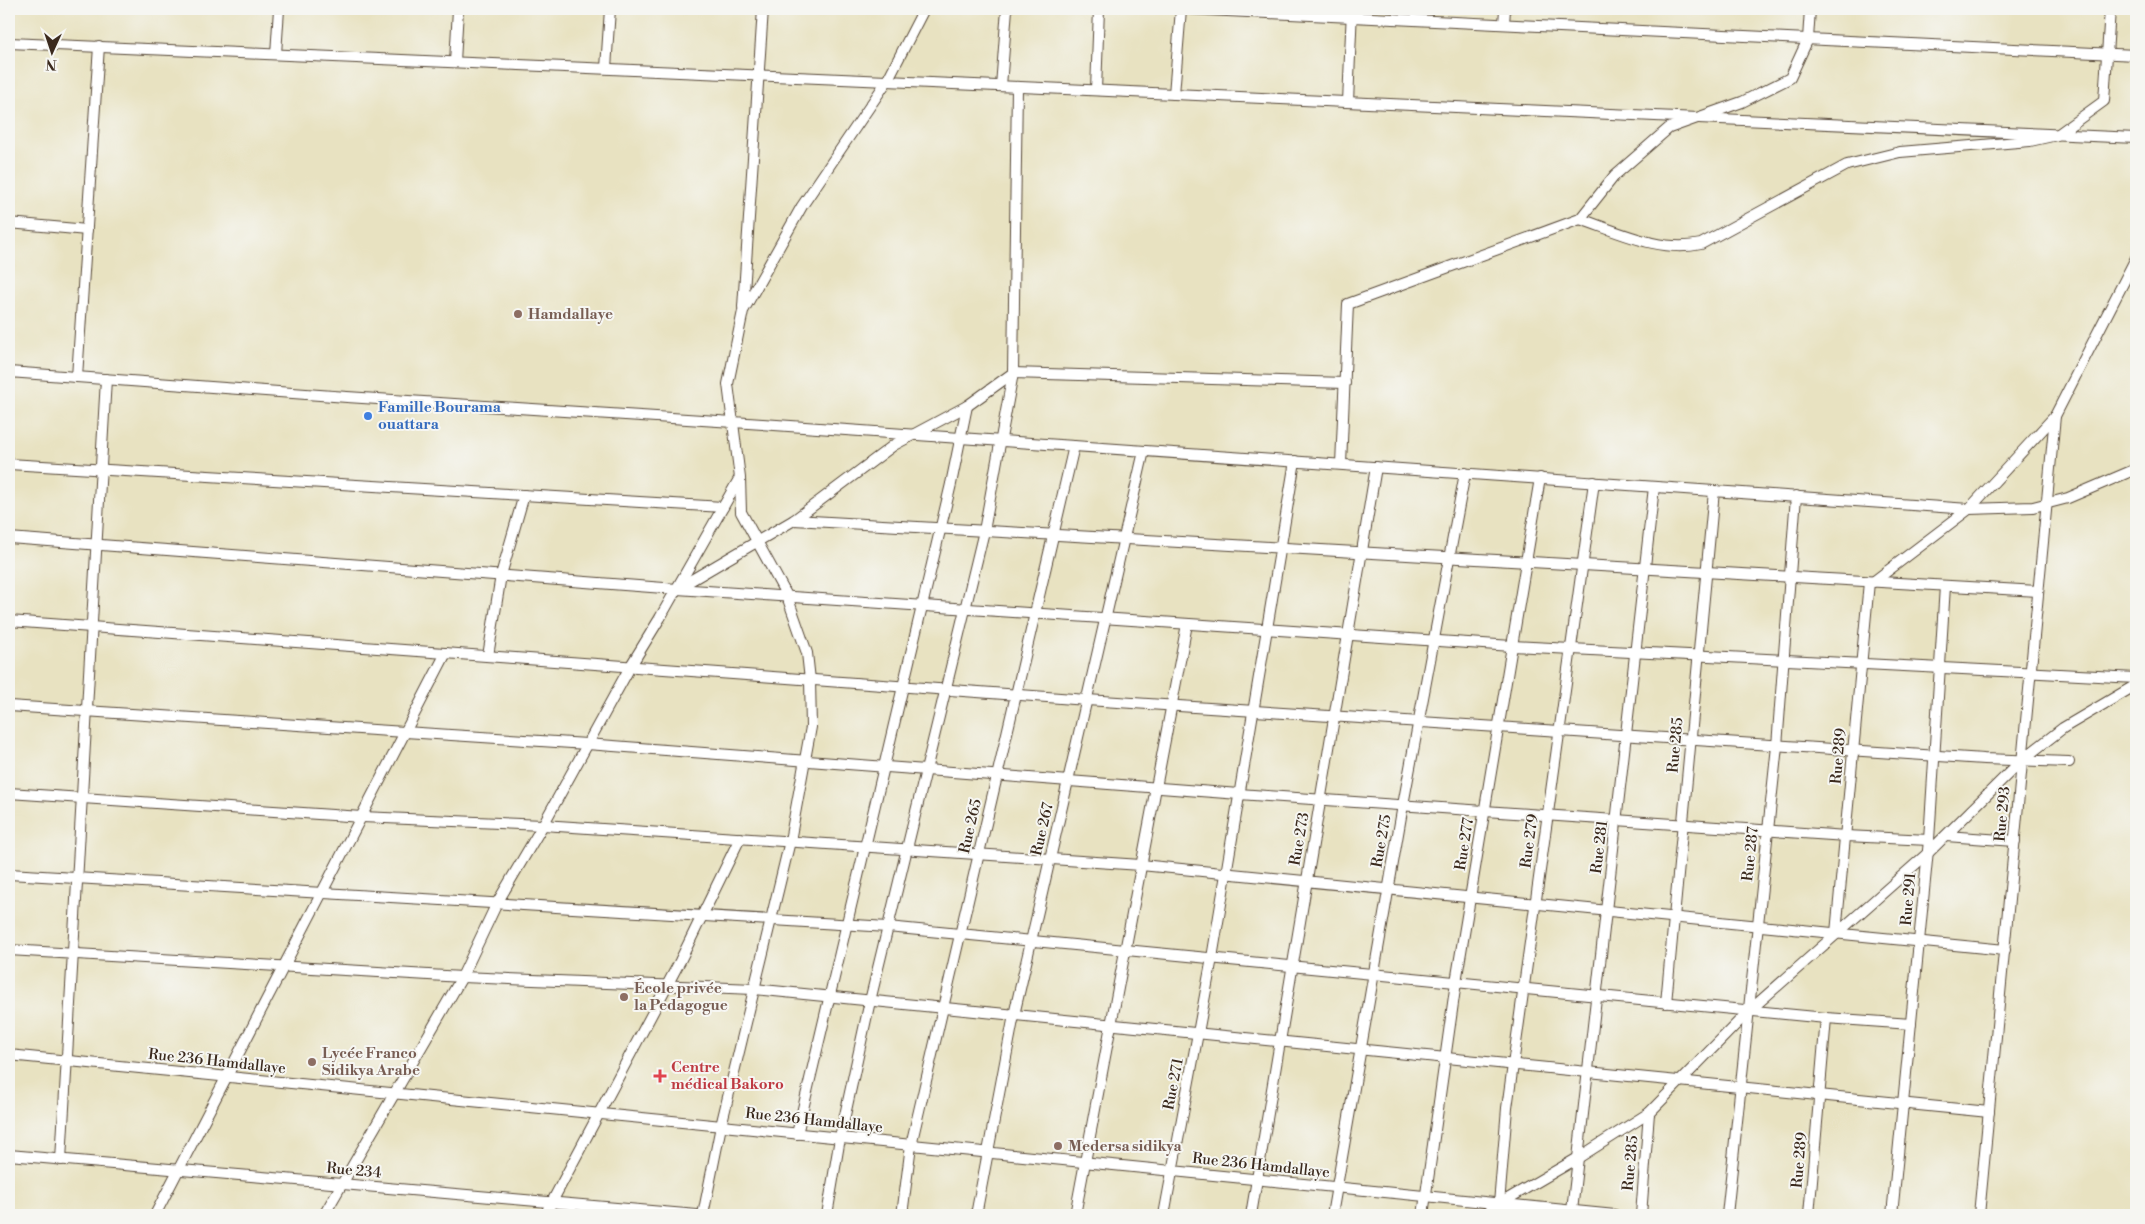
<svg xmlns="http://www.w3.org/2000/svg" width="2145" height="1224" viewBox="0 0 2145 1224" font-family="'Libre Bodoni',serif">
  <rect width="100%" height="100%" fill="#f6f6f2"/>
  <filter id="ink" filterUnits="userSpaceOnUse"><feTurbulence type="fractalNoise" baseFrequency=".02" numOctaves="2"/><feDisplacementMap in="SourceGraphic" scale="10" xChannelSelector="R" yChannelSelector="G"/><feConvolveMatrix kernelMatrix="1 2 1 2 8 2 1 2 1" color-interpolation-filters="sRGB"/></filter>
  <filter id="wash" filterUnits="userSpaceOnUse"><feTurbulence type="fractalNoise" baseFrequency=".0096" numOctaves="4" result="noise"/><feDisplacementMap in="SourceGraphic" scale="20" xChannelSelector="R" yChannelSelector="G"/><feGaussianBlur stdDeviation="1.12" result="paint"/><feColorMatrix in="noise" values="0 0 0 0 0 0 0 0 0 0 0 0 0 0 0 0 0 1.4 0 .05"/><feComposite in="paint" operator="in"/></filter>
  <g filter="url(#wash)">
    <rect width="100%" height="100%" fill="#e8e2c1"/>
  </g>
  <g filter="url(#ink)">
    <g fill="none" stroke-linecap="round" stroke-linejoin="round">
      <defs>
        <g id="minor">
          <polyline points="1186,9 2136,55"/>
          <polyline points="1504,24 1505,9"/>
          <polyline points="9,43 887,81 2136,138"/>
          <polyline points="276,54 279,9"/>
          <polyline points="455,62 458,9"/>
          <polyline points="606,68 610,9"/>
          <polyline points="1001,86 1007,9"/>
          <polyline points="1096,90 1099,9"/>
          <polyline points="1174,94 1181,9"/>
          <polyline points="1348,102 1352,9"/>
          <path d="M1580,219C1619,232 1660,253 1701,244L1847,165L1900,152L2030,141L2057,135L2104,101L2110,9"/>
          <polyline points="9,223 87,230"/>
          <polyline points="743,307 763,9"/>
          <polyline points="9,372 347,397 733,422 1969,509 2033,507 2068,498 2136,469"/>
          <polyline points="77,377 99,46"/>
          <polyline points="9,464 723,507"/>
          <polyline points="1341,464 1348,304 1580,219 1615,175 1669,128 1742,102 1790,78 1808,39 1810,9"/>
          <polyline points="794,520 2038,591"/>
          <polyline points="9,538 677,589 1512,646 2136,678"/>
          <polyline points="1873,582 1969,509 2055,416 2136,258"/>
          <polyline points="678,588 794,520 894,445 967,406 1013,373 1345,383"/>
          <polyline points="9,621 1087,700 1984,759 2069,762"/>
          <polyline points="488,656 501,575 524,495"/>
          <polyline points="9,706 587,744 1239,794 1846,836 1929,840"/>
          <polyline points="9,793 362,817 543,825 1141,865 2005,950"/>
          <polyline points="1946,836 2015,841"/>
          <polyline points="9,874 888,927 1826,1018 1911,1024"/>
          <polyline points="1836,933 1869,582"/>
          <polyline points="9,950 462,977 754,989 1989,1112"/>
          <polyline points="1666,1003 1714,491"/>
          <polyline points="9,1055 1615,1215"/>
          <polyline points="797,1134 951,484 967,406"/>
          <polyline points="9,1155 697,1215"/>
          <polyline points="61,1160 106,379"/>
          <polyline points="1499,1204 1507,1108 1594,482"/>
          <polyline points="1572,1211 1654,487"/>
          <polyline points="155,1215 446,653"/>
          <polyline points="324,1215 462,977 497,903 543,825 630,667 660,618 739,479"/>
          <polyline points="545,1215 680,961 740,838"/>
          <polyline points="703,1215 721,1126 790,841 811,727 810,680 807,653 787,596 741,512 740,478 728,384 743,311 802,206 887,81 924,9"/>
          <polyline points="827,1215 840,1138 870,1001 984,531 1013,373 1017,87"/>
          <polyline points="902,1215 911,1145 1074,446"/>
          <polyline points="976,1215 1014,1015 1144,451"/>
          <polyline points="1075,1215 1187,624"/>
          <polyline points="1164,1215 1212,958 1295,461"/>
          <polyline points="1251,1215 1376,467"/>
          <polyline points="1332,1215 1403,805 1465,473"/>
          <polyline points="1423,1215 1456,982 1540,478"/>
          <polyline points="1485,1215 1499,1204 1578,1158 1649,1113 1749,1011 1927,854 2022,760 2063,728 2136,685"/>
          <polyline points="1641,1215 1649,1113"/>
          <polyline points="1727,1215 1777,746 1796,496"/>
          <polyline points="1809,1215 1826,1018"/>
          <polyline points="1892,1215 1929,840 1945,586"/>
          <polyline points="1979,1215 2055,416"/>
        </g>
      </defs>
      <use href="#minor" stroke="#554636" stroke-width="12"/>
      <use href="#minor" stroke="#fff" stroke-width="10"/>
    </g>
  </g>
  <g fill="#8d6e63" stroke="#f6f6f2" stroke-width="2">
    <circle cx="518" cy="314" r="5"/>
    <circle cx="624" cy="997" r="5"/>
    <circle cx="312" cy="1062" r="5"/>
    <circle cx="1058" cy="1146" r="5"/>
  </g>
  <circle fill="#3f7fe0" stroke="#f6f6f2" stroke-width="2" cx="368" cy="416" r="5"/>
  <path fill="#e0444e" stroke="#f6f6f2" stroke-width="2" d="M657.5 1068.5h5v5h5v5h-5v5h-5v-5h-5v-5h5z"/>
  <g text-anchor="middle" stroke-width="4" stroke-linejoin="round" paint-order="stroke">
    <g font-size="15" font-weight="bold" fill="#785e54" stroke="#f6f6f2" text-anchor="start">
      <text x="528" y="319">Hamdallaye</text>
      <text x="634" y="993">École privée<tspan x="634" dy="17">la Pedagogue</tspan></text>
      <text x="322" y="1058">Lycée Franco<tspan x="322" dy="17">Sidikya Arabe</tspan></text>
      <text x="1068" y="1151">Medersa sidikya</text>
    </g>
    <g font-size="15" font-weight="bold" fill="#366cbe" stroke="#f6f6f2" text-anchor="start">
      <text x="378" y="412">Famille Bourama<tspan x="378" dy="17">ouattara</tspan></text>
    </g>
    <g font-size="15" fill="#3b2a1e" stroke="#f6f6f2">
      <text transform="translate(1675 745) rotate(-85)" y="5">Rue 285</text>
      <text transform="translate(1838 756) rotate(-85)" y="5">Rue 289</text>
      <text transform="translate(2002 814) rotate(-85)" y="5">Rue 293</text>
      <text transform="translate(970 826) rotate(-77)" y="5">Rue 265</text>
      <text transform="translate(1042 829) rotate(-77)" y="5">Rue 267</text>
      <text transform="translate(1299 839) rotate(-80)" y="5">Rue 273</text>
      <text transform="translate(1381 841) rotate(-80)" y="5">Rue 275</text>
      <text transform="translate(1529 841) rotate(-82)" y="5">Rue 279</text>
      <text transform="translate(1464 844) rotate(-81)" y="5">Rue 277</text>
      <text transform="translate(1599 847) rotate(-83)" y="5">Rue 281</text>
      <text transform="translate(1750 854) rotate(-84)" y="5">Rue 287</text>
      <text transform="translate(1908 899) rotate(-85)" y="5">Rue 291</text>
      <text transform="translate(217 1061) rotate(6)" y="5">Rue 236 Hamdallaye</text>
      <text transform="translate(1173 1084) rotate(-79)" y="5">Rue 271</text>
      <text transform="translate(814 1120) rotate(6)" y="5">Rue 236 Hamdallaye</text>
      <text transform="translate(1799 1160) rotate(-85)" y="5">Rue 289</text>
      <text transform="translate(1630 1163) rotate(-85)" y="5">Rue 285</text>
      <text transform="translate(1261 1165) rotate(6)" y="5">Rue 236 Hamdallaye</text>
      <text transform="translate(354 1170) rotate(5)" y="5">Rue 234</text>
    </g>
    <g font-size="15" font-weight="bold" fill="#be3a42" stroke="#f6f6f2" text-anchor="start">
      <text x="671" y="1072">Centre<tspan x="671" dy="17">médical Bakoro</tspan></text>
    </g>
  </g>
  <rect width="2145" height="1224" fill="none" stroke="#f6f6f2" stroke-width="30"/>
  <g transform="translate(52 52) rotate(183)" stroke="#f6f6f2" stroke-width="4" paint-order="stroke">
  <path d="M0-4L9 19L0 12L-9 19Z" fill="#3b2a1e"/>
  <text y="-8" font-size="14" font-weight="bold" text-anchor="middle" fill="#3b2a1e">N</text>
  </g>
</svg>
